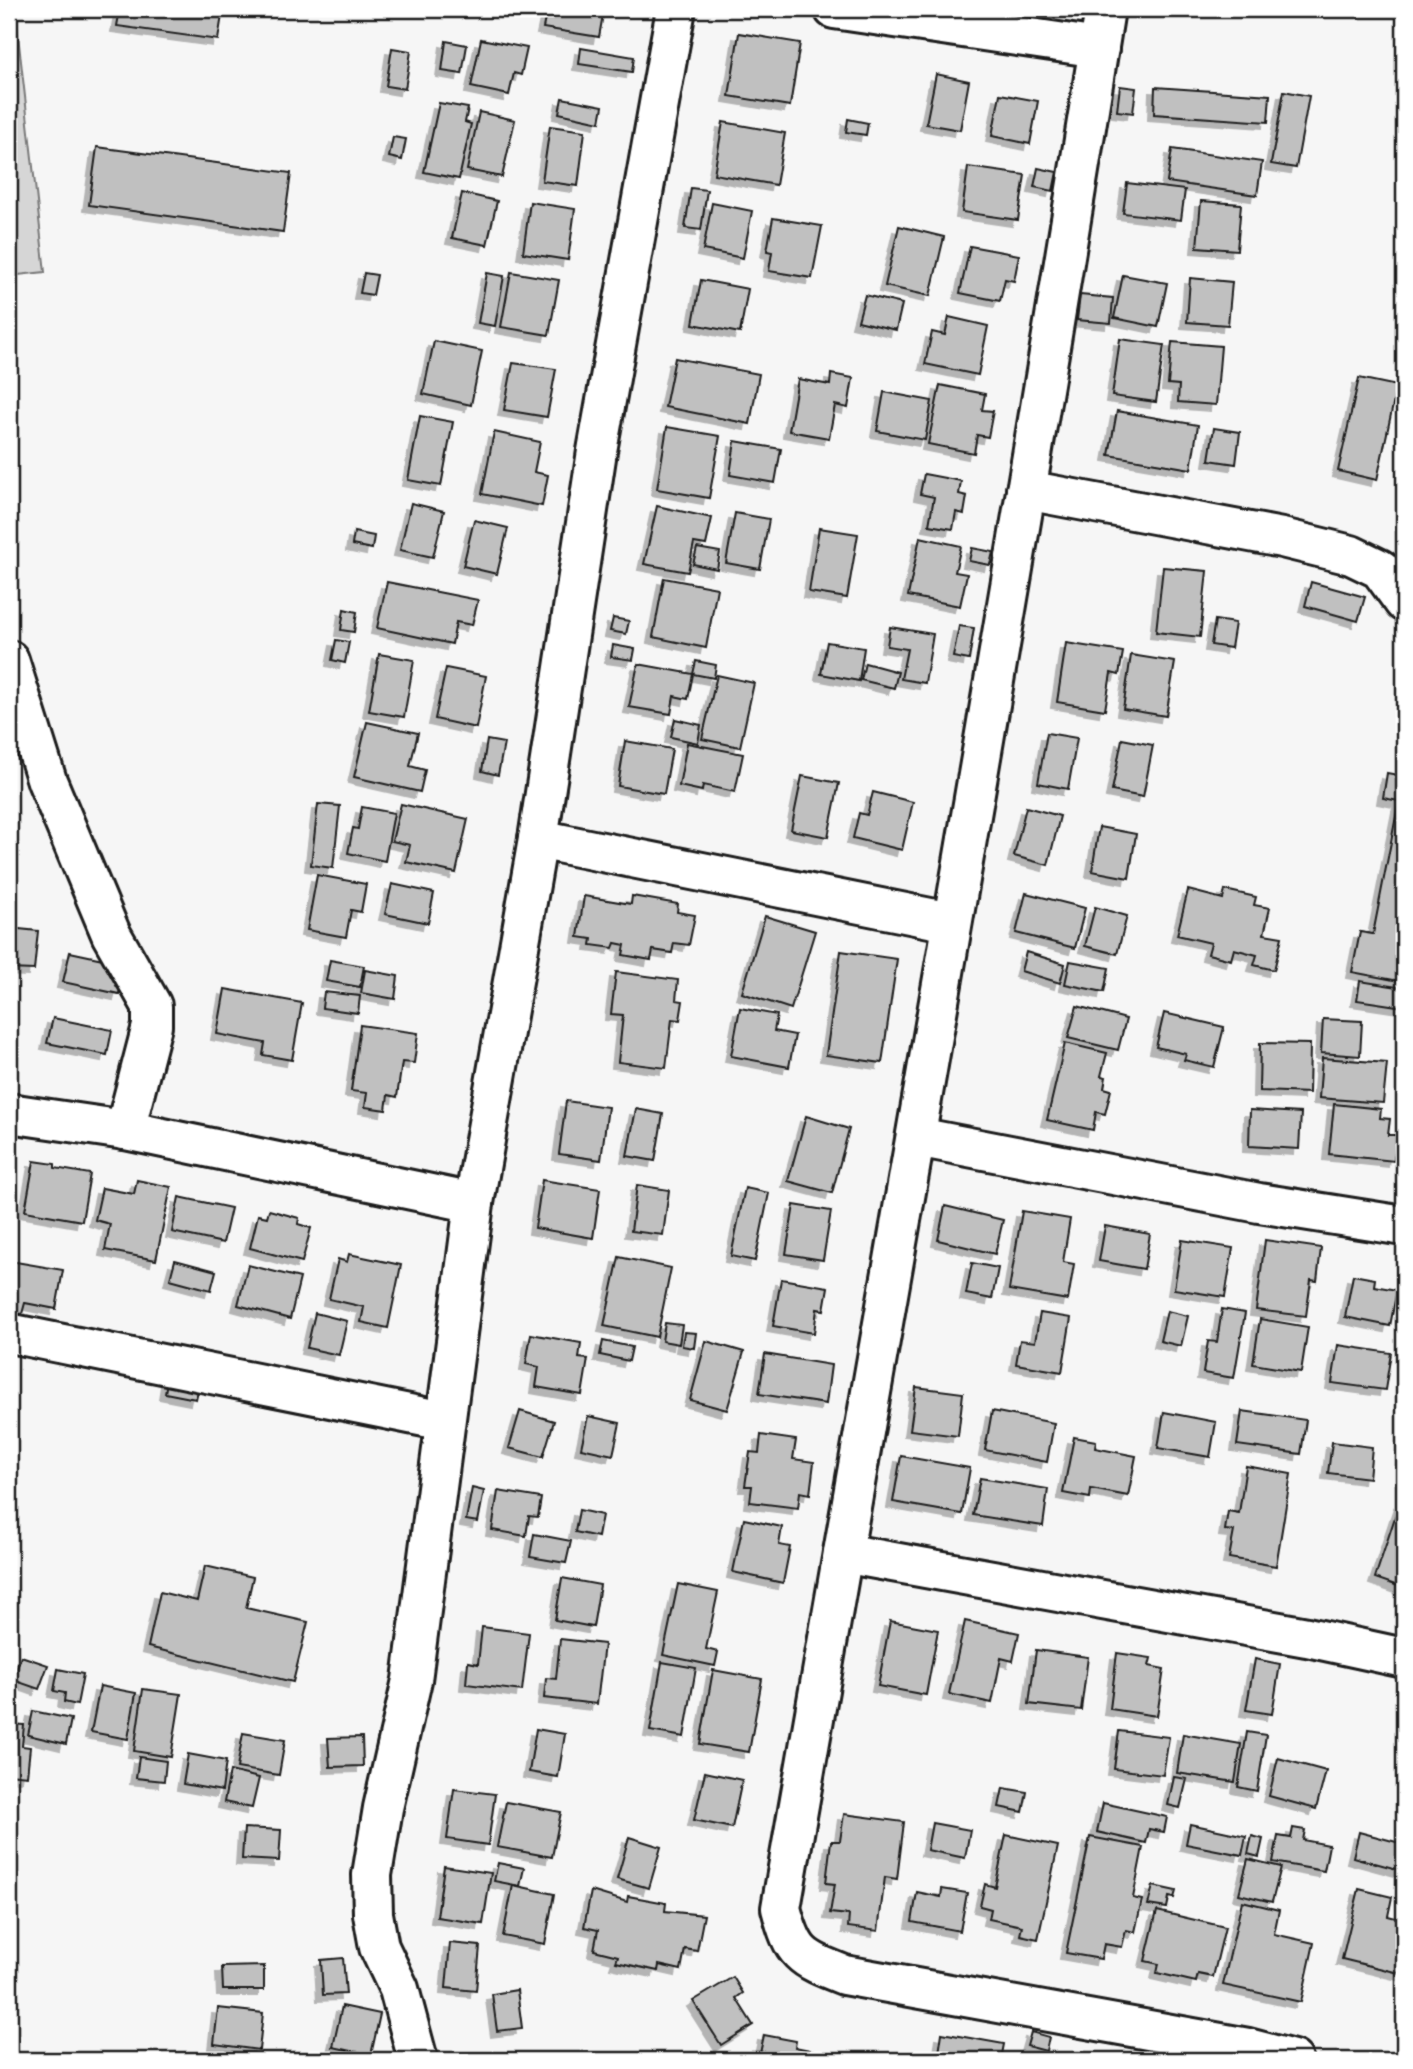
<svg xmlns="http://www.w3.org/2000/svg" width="1413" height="2069" viewBox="0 0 1413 2069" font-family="Dekko,sans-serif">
  <defs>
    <filter id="shadow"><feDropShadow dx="-6" dy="6" stdDeviation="0" flood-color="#0004"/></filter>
  </defs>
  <rect width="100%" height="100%" fill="#f6f6f6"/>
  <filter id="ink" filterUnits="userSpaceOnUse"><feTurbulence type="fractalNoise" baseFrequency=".0143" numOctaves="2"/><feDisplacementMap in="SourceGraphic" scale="14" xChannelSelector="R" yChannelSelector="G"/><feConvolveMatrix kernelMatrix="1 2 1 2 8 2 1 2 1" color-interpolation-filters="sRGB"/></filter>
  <g filter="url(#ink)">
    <polygon fill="#d6d6d6" stroke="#797979" stroke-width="2" points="9,9 15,9 45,272 9,276"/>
    <g fill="#c0c0c0" stroke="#1c1c1c" stroke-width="2" filter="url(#shadow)">
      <polygon points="120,9 223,9 218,40 117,26"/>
      <polygon points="547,9 604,9 599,37 543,28"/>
      <polygon points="739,33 800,43 790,106 729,96"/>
      <polygon points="481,39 527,48 521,75 514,73 509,95 471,87"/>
      <polygon points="446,41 467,45 462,74 442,71"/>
      <polygon points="392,48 411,51 405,89 386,86"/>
      <polygon points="581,48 634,57 632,72 579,64"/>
      <polygon points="936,74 969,81 960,130 926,124"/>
      <polygon points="1120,86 1136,88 1133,113 1117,111"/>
      <polygon points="1155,87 1270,95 1268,122 1154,114"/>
      <polygon points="1284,91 1309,96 1296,168 1271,164"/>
      <polygon points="1000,94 1038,101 1030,144 992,136"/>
      <polygon points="562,98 603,106 600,122 559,113"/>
      <polygon points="439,103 468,108 465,122 471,124 459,179 424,172"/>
      <polygon points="479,112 515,120 502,177 467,170"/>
      <polygon points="848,119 868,123 866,135 846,132"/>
      <polygon points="723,122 785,133 776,185 714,174"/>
      <polygon points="550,126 585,131 578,186 542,181"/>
      <polygon points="393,137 406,139 402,160 389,157"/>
      <polygon points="97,147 291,173 283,232 89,205"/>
      <polygon points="1172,149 1262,162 1257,195 1167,182"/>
      <polygon points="968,167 1025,175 1018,220 962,212"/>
      <polygon points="1038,168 1057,172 1053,191 1034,187"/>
      <polygon points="1127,183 1185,190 1181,220 1123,213"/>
      <polygon points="691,188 707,190 701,230 685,228"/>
      <polygon points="462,193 497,201 487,245 452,238"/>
      <polygon points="1201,201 1241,204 1237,250 1197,247"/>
      <polygon points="530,202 575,209 568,260 523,253"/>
      <polygon points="712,203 752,211 743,258 703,250"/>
      <polygon points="773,218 822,226 812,278 769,271 772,252 767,251"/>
      <polygon points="899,226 944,237 930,296 885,286"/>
      <polygon points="970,246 1019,255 1014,281 1005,279 1000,301 960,293"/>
      <polygon points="511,272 559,280 549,335 501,327"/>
      <polygon points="364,273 377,275 373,295 360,293"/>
      <polygon points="487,273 504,276 495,326 478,323"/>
      <polygon points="1123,275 1167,283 1158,327 1114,318"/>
      <polygon points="1190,278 1232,282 1228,325 1187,322"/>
      <polygon points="701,280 748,289 740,333 693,324"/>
      <polygon points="865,295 902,304 896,330 858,321"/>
      <polygon points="1080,295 1113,298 1111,323 1077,320"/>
      <polygon points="949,317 988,326 978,375 925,364 932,332 945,335"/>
      <polygon points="1120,339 1164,345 1156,402 1112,396"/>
      <polygon points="434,341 482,351 471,405 423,394"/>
      <polygon points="1172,342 1221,346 1216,405 1178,402 1179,385 1168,384"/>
      <polygon points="675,358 759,374 750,424 665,407"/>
      <polygon points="513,363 556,369 547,417 504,410"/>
      <polygon points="831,374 853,378 848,408 835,405 829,438 789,431 798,379 830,385"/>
      <polygon points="1359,378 1397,386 1377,480 1338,471"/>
      <polygon points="940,385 985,394 982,410 993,411 988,437 977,435 974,453 928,444"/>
      <polygon points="884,392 932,401 925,440 877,431"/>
      <polygon points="1117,411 1198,425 1191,469 1109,455"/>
      <polygon points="420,416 453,422 441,486 408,480"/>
      <polygon points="667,427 720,436 709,498 657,489"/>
      <polygon points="1214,428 1240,432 1236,464 1209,460"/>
      <polygon points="494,432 540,442 534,472 548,475 542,506 482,494"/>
      <polygon points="735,441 781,449 775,483 730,475"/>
      <polygon points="924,474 961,481 959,494 967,496 964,514 956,512 953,529 929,525 934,497 920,494"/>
      <polygon points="411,503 444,511 433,557 400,550"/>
      <polygon points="657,506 712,518 706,545 694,543 688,572 644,564"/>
      <polygon points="735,513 769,519 760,569 726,563"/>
      <polygon points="474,520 508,528 497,574 463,566"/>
      <polygon points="819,528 858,534 847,598 809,592"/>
      <polygon points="354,532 374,536 372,549 352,545"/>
      <polygon points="920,537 961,546 955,572 967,574 960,606 908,596"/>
      <polygon points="697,548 720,552 717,569 693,564"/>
      <polygon points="972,548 993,552 990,565 969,561"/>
      <polygon points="1163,567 1207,571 1200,637 1156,632"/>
      <polygon points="664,578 717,588 706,648 653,637"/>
      <polygon points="387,582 478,600 472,625 456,622 452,644 377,628"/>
      <polygon points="1311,582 1365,597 1358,621 1305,606"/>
      <polygon points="344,609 357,612 354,632 341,630"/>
      <polygon points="613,618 629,621 626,634 610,631"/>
      <polygon points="1215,620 1235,623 1231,648 1211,645"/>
      <polygon points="959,626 974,628 969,660 953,657"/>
      <polygon points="890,627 933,634 925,683 901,679 907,649 887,646"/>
      <polygon points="336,640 349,642 345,663 332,660"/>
      <polygon points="827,642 864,648 859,681 821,674"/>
      <polygon points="1066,643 1123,652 1119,675 1111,673 1105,710 1057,702"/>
      <polygon points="613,645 635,649 633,660 611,657"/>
      <polygon points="379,654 414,660 404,717 369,711"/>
      <polygon points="1131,655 1175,662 1166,716 1123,709"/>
      <polygon points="696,661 716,665 714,678 693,674"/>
      <polygon points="865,663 898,672 894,688 861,680"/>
      <polygon points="638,664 693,674 688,699 674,696 671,714 629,707"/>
      <polygon points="446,668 486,676 476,728 435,719"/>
      <polygon points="717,675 754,683 740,747 702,739"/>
      <polygon points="675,719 701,725 698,743 671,737"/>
      <polygon points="367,722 418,733 410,766 425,770 420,792 354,777"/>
      <polygon points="1047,733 1077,738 1068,789 1038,783"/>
      <polygon points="1122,739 1153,745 1143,797 1112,791"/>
      <polygon points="487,740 504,743 498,775 482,771"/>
      <polygon points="625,741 672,749 664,794 618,786"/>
      <polygon points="687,743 743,754 735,792 703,785 702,791 679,786"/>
      <polygon points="1387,773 1404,776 1404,982 1352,972 1360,932 1373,934 1399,801 1383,798"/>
      <polygon points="802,776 839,783 828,837 791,830"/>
      <polygon points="873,792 913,802 902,850 853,838 859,813 867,815"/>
      <polygon points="318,804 340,806 333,868 311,865"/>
      <polygon points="401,804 468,819 456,873 406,862 410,845 392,841"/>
      <polygon points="362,807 394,813 385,861 348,853 353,828 358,829"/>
      <polygon points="1026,807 1060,816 1048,865 1014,856"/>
      <polygon points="1099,827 1136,834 1129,878 1092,871"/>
      <polygon points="317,875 366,884 361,912 351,910 346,937 307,930"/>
      <polygon points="392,884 434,893 428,923 385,914"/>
      <polygon points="1188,890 1223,899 1225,890 1256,897 1254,905 1270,908 1264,934 1282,937 1274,970 1254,965 1257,955 1234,949 1231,960 1208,954 1211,943 1177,935"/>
      <polygon points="1026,893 1085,908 1075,948 1016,933"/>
      <polygon points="584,896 631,904 632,896 678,904 677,912 695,915 689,945 674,943 672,953 653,950 651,960 623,955 625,945 615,943 613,948 591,945 592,939 578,937"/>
      <polygon points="1095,907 1127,916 1117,954 1085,946"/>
      <polygon points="765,916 815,931 791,1009 742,993"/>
      <polygon points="9,928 38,931 34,970 9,969"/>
      <polygon points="841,951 897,959 882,1063 826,1055"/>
      <polygon points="70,952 126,964 119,994 63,982"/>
      <polygon points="1026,952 1065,964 1060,983 1021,971"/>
      <polygon points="330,960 364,966 360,987 326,981"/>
      <polygon points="1070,961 1109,968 1104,992 1065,984"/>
      <polygon points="365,970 398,976 395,999 361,993"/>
      <polygon points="616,972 678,980 676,1000 683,1001 680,1020 672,1019 666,1068 618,1062 623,1015 611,1014"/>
      <polygon points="1360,981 1404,988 1404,1007 1357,1000"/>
      <polygon points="225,989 302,1003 292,1060 263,1055 265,1043 217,1034"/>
      <polygon points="324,992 360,996 358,1013 322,1008"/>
      <polygon points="1077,1006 1126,1019 1118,1050 1068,1038"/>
      <polygon points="740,1008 777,1015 774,1031 795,1035 789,1067 731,1056"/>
      <polygon points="1164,1013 1224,1027 1214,1067 1184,1060 1186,1054 1156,1047"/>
      <polygon points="53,1018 112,1030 107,1055 47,1043"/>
      <polygon points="1323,1019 1362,1021 1360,1056 1321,1053"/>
      <polygon points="360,1025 418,1033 414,1063 402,1062 397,1097 388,1095 386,1110 365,1107 367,1093 351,1091"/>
      <polygon points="1065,1043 1107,1053 1101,1076 1106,1077 1104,1088 1111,1090 1105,1114 1096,1112 1093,1130 1047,1120"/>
      <polygon points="1260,1043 1310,1044 1309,1093 1259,1091"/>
      <polygon points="1322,1058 1387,1063 1383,1103 1319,1098"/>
      <polygon points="566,1101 608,1107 601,1160 559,1154"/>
      <polygon points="1334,1104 1381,1109 1380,1118 1390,1119 1388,1135 1397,1135 1394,1161 1329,1154"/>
      <polygon points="636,1109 663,1114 655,1161 627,1156"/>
      <polygon points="1250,1110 1301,1113 1299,1149 1249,1146"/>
      <polygon points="806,1116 849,1129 832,1193 788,1181"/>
      <polygon points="34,1161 55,1164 55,1168 90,1174 82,1221 25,1211"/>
      <polygon points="137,1180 171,1187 156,1260 105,1250 110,1224 95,1220 102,1188 134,1194"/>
      <polygon points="542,1180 600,1189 593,1238 535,1228"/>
      <polygon points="637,1185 669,1190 663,1235 631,1231"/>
      <polygon points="745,1188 769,1193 755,1261 731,1256"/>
      <polygon points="179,1197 231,1208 223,1243 172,1232"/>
      <polygon points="794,1205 831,1211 823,1260 786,1254"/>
      <polygon points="945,1206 1003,1220 995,1254 938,1240"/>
      <polygon points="269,1210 299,1218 298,1224 311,1228 302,1262 250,1248 258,1215 267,1217"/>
      <polygon points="1022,1211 1070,1219 1063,1262 1074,1264 1068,1300 1009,1290"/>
      <polygon points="1105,1226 1150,1234 1144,1269 1099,1261"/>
      <polygon points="1182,1240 1233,1248 1225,1297 1174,1289"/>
      <polygon points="1265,1240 1321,1248 1317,1281 1311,1280 1306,1316 1256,1310"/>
      <polygon points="349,1254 401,1265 388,1328 361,1322 364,1307 329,1299 338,1259 347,1262"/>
      <polygon points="619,1257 671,1268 657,1337 604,1326"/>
      <polygon points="175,1260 216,1271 211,1290 170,1279"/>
      <polygon points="10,1261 63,1270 56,1309 25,1303 22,1314 9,1312"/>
      <polygon points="972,1263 998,1268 992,1299 966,1294"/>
      <polygon points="248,1265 300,1278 290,1319 238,1305"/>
      <polygon points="1353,1275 1375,1279 1374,1286 1397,1290 1390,1326 1345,1317"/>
      <polygon points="781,1279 828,1287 824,1310 817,1309 814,1333 773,1326"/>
      <polygon points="1222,1309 1245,1313 1234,1378 1203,1373 1208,1341 1217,1342"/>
      <polygon points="1167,1311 1188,1316 1181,1346 1160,1341"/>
      <polygon points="315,1313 347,1321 339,1355 307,1348"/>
      <polygon points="1040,1313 1071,1318 1062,1372 1016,1364 1020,1340 1035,1342"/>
      <polygon points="1260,1319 1308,1327 1301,1372 1253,1364"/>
      <polygon points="665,1323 682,1325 679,1344 662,1341"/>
      <polygon points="684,1332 696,1333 694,1348 682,1346"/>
      <polygon points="531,1334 581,1343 579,1358 588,1359 582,1395 536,1387 539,1367 526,1364"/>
      <polygon points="603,1341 632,1347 629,1361 600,1355"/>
      <polygon points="706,1341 744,1352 727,1410 690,1400"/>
      <polygon points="1338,1345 1391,1353 1385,1390 1332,1383"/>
      <polygon points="765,1354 831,1365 826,1404 759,1394"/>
      <polygon points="168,1375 200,1381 196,1399 165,1393"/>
      <polygon points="916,1387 963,1393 958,1436 910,1430"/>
      <polygon points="520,1411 554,1421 543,1457 509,1448"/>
      <polygon points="992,1411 1054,1423 1047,1462 985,1450"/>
      <polygon points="1242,1411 1306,1420 1301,1454 1237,1445"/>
      <polygon points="1164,1412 1216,1422 1210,1457 1158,1448"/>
      <polygon points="588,1416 620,1423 613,1455 581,1448"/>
      <polygon points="761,1435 796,1440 793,1459 814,1462 810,1494 800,1492 798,1508 750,1502 752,1486 745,1486 750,1452 759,1453"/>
      <polygon points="1074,1437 1096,1441 1095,1448 1136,1456 1128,1496 1091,1489 1090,1498 1063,1493"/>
      <polygon points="1332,1442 1372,1447 1369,1478 1328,1473"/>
      <polygon points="901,1456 970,1468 962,1514 893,1502"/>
      <polygon points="1246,1466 1291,1474 1276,1566 1229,1558 1234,1531 1225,1530 1228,1511 1239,1513"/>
      <polygon points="980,1478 1048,1489 1043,1526 973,1515"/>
      <polygon points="472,1488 484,1491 478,1522 466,1520"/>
      <polygon points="498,1491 541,1498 538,1517 529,1516 526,1536 492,1530"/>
      <polygon points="1400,1502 1404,1504 1404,1588 1375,1578"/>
      <polygon points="579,1510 602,1515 598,1537 575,1532"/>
      <polygon points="744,1519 782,1527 779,1545 790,1547 783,1583 733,1572"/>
      <polygon points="534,1534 571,1541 566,1563 530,1557"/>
      <polygon points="205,1566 253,1577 246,1608 308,1622 293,1682 148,1647 160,1592 197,1601"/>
      <polygon points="562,1578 600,1585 593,1627 555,1620"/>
      <polygon points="678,1584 718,1592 706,1649 718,1652 715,1666 663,1655"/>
      <polygon points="890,1621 938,1630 926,1695 878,1686"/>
      <polygon points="965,1621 1019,1633 1013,1661 1001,1658 992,1703 949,1694"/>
      <polygon points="482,1627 529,1633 522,1691 466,1684 468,1662 478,1664"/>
      <polygon points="560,1639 604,1644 597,1704 544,1698 546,1678 556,1679"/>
      <polygon points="1036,1650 1088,1657 1081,1710 1029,1704"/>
      <polygon points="1117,1653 1151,1658 1149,1666 1164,1669 1157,1716 1110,1709"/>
      <polygon points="21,1656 48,1665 39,1689 13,1680"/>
      <polygon points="1255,1659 1280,1664 1272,1714 1246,1710"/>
      <polygon points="662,1662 696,1668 684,1737 650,1731"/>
      <polygon points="58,1669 83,1674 77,1705 64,1702 65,1693 54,1691"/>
      <polygon points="713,1670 762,1679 749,1752 700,1744"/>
      <polygon points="100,1686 136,1693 128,1739 91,1732"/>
      <polygon points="143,1689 181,1694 171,1757 134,1751"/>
      <polygon points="33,1711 71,1719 66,1744 28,1735"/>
      <polygon points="9,1724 24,1725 22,1746 30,1747 27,1776 9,1774"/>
      <polygon points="536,1729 565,1734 558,1777 529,1772"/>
      <polygon points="1119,1731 1169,1737 1163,1775 1114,1769"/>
      <polygon points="1247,1732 1266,1735 1257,1791 1238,1787"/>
      <polygon points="243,1733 285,1740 279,1775 237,1768"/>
      <polygon points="1183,1734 1241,1744 1235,1782 1177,1773"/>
      <polygon points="362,1737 363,1766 330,1767 328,1738"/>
      <polygon points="188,1754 226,1761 222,1791 183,1784"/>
      <polygon points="139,1757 166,1761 164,1781 136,1778"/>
      <polygon points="1278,1758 1326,1771 1316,1809 1269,1796"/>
      <polygon points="230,1771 259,1778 252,1808 224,1802"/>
      <polygon points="705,1772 742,1780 732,1828 694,1820"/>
      <polygon points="1174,1777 1187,1779 1180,1808 1168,1805"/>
      <polygon points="1003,1788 1027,1792 1023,1812 999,1807"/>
      <polygon points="454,1789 495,1794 488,1845 447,1839"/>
      <polygon points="506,1802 561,1812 552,1857 497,1847"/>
      <polygon points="1103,1803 1167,1817 1164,1832 1149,1829 1146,1843 1097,1832"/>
      <polygon points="844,1814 904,1822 897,1879 885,1877 878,1931 848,1927 849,1915 830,1913 835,1884 826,1883 831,1841 840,1841"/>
      <polygon points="932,1823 970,1830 965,1858 927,1850"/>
      <polygon points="1190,1824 1246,1836 1242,1855 1186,1844"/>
      <polygon points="244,1828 281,1830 279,1861 242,1859"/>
      <polygon points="1293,1828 1305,1830 1303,1840 1329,1845 1324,1871 1273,1862 1278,1836 1291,1838"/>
      <polygon points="1359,1832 1404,1844 1404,1871 1353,1857"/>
      <polygon points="1006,1835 1058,1846 1038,1939 1020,1935 1022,1926 989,1919 991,1909 980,1906 985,1884 995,1887"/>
      <polygon points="1252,1836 1263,1839 1259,1857 1248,1854"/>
      <polygon points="629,1837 661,1847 649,1888 617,1879"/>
      <polygon points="1090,1837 1143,1847 1133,1898 1142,1900 1135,1932 1126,1930 1122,1947 1104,1944 1101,1959 1066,1953"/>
      <polygon points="1248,1859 1281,1867 1272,1902 1239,1894"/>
      <polygon points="498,1863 524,1868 520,1886 494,1881"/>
      <polygon points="444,1866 491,1873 483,1924 437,1917"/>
      <polygon points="513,1885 554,1894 545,1944 503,1936"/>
      <polygon points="1153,1886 1176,1891 1174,1898 1169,1897 1167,1908 1148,1905"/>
      <polygon points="942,1889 967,1893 960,1931 912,1922 917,1892 941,1897"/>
      <polygon points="1359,1889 1392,1897 1388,1916 1404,1920 1403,1974 1342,1959"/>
      <polygon points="591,1891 627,1902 628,1896 666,1903 665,1911 704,1915 697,1951 685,1949 681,1970 659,1965 658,1971 616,1962 618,1956 594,1950 598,1930 584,1927"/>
      <polygon points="1242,1901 1279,1910 1274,1934 1314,1943 1301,2002 1223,1985"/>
      <polygon points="1157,1911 1225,1927 1213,1977 1198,1974 1196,1982 1157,1973 1159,1964 1145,1961"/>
      <polygon points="450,1943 480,1946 476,1991 446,1988"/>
      <polygon points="343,1958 346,1994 323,1995 321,1960"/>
      <polygon points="264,1966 264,1990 223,1990 222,1967"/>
      <polygon points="733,1977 743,1993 736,1998 753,2025 721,2045 693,2001"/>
      <polygon points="517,1990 522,2028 497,2031 492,1994"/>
      <polygon points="342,2006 380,2014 371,2055 333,2047"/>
      <polygon points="218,2008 263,2013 259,2050 214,2044"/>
      <polygon points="1031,2032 1049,2037 1046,2051 1027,2046"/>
      <polygon points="942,2033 1004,2044 1001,2060 938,2060"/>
      <polygon points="764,2035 796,2041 795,2047 815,2051 814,2060 747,2060 748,2055 759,2058"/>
    </g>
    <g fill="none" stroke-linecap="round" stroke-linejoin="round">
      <defs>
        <g id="minor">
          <polyline points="834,9 1099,48"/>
          <path d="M1105,9C1004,643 891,1275 781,1908C793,1954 800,1958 844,1975L1248,2048L1293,2060"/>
          <polyline points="1026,490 1282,538 1351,555 1380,569 1404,602"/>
          <polyline points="9,660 47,781 111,934 152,1006 152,1026 125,1130"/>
          <polyline points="538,839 950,922"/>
          <polyline points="9,1113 125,1130 474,1203"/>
          <polyline points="917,1137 1259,1203 1404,1226"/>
          <polyline points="9,1333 444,1421"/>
          <polyline points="843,1553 1307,1637 1404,1658"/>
          <polyline points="418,2060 399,1989 379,1947 373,1914 372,1875 383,1808 412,1680 474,1203 538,839 597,451 676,9"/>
        </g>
      </defs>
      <use href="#minor" stroke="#1c1c1c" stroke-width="44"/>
      <use href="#minor" stroke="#fff" stroke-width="38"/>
    </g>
  </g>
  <rect width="1413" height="2069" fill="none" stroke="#fff" stroke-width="35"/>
  <rect x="18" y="18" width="1378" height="2034" fill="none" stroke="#1c1c1c" stroke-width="2.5" filter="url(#ink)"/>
</svg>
